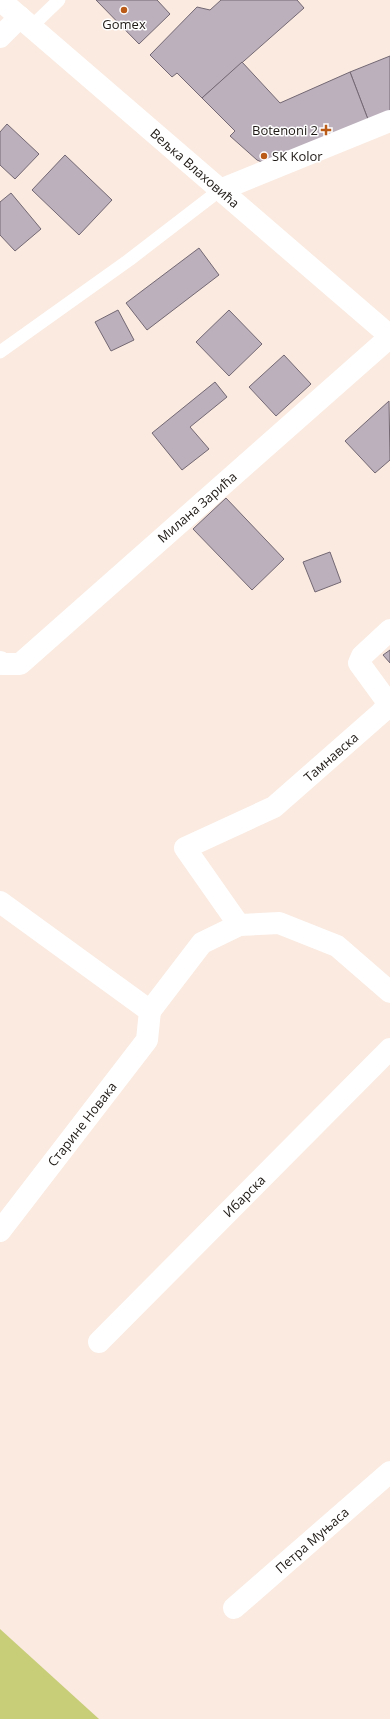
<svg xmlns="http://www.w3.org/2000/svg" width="390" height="1719" viewBox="0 0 390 1719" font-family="'Open Sans',sans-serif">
  <rect width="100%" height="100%" fill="#faeae0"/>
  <polygon fill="#c8cd78" points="0,1629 99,1719 0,1719"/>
  <g fill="#bcb0bc" stroke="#736873">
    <polygon points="96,0 157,0 170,14 139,44"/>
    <polygon points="221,0 297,0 304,8 202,98 177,73 172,77 150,55 197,7 210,10"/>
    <polygon points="390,56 390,114 369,122 350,72"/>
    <polygon points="242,62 280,103 350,72 369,122 264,163 257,160 230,136 235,131 202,98"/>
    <polygon points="7,124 39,154 15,179 0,165 0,132"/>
    <polygon points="65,155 112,200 79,235 32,190"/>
    <polygon points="11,193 41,229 15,251 0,235 0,202"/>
    <polygon points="199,248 219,275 147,330 126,303"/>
    <polygon points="118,310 134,340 111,351 95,322"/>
    <polygon points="229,310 262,344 229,376 196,342"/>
    <polygon points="284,355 311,384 276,416 249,387"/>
    <polygon points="215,382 227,397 190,427 209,449 182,470 152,433"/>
    <polygon points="389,401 390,460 375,473 345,441"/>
    <polygon points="226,498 284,559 252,590 193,529"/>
    <polygon points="330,552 341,582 315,592 303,562"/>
    <polygon points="390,650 390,663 383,655"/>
  </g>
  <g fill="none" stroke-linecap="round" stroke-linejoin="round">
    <g stroke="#fff" stroke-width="13">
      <polyline points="31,27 59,0"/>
      <polyline points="0,352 129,260 220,190"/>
    </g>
    <g stroke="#fff" stroke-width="22">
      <polyline points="0,37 20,17"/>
      <polyline points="220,190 390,121"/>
      <polyline points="0,662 2,664 20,664 390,337"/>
      <polyline points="0,902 150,1011 202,943 239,925 279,923 337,946 390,992"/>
      <polyline points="239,925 185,848 274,807 381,713 387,706 386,700 359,663 362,656 390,630"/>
      <polyline points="0,1231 147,1040 150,1011"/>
      <polyline points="99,1342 390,1049"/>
      <polyline points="234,1608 390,1472"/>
    </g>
    <polyline stroke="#fff" stroke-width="22" points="0,0 390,336"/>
  </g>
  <g fill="#bb5b18" stroke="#fff" stroke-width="1.5">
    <circle cx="124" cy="10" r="4"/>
    <path d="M324 124h4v4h4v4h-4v4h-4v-4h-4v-4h4z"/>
    <circle cx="264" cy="156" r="4"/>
  </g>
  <g text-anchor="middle" stroke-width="3" stroke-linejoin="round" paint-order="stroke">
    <g font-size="13" fill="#1d1814" stroke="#fff">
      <text x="124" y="29">Gomex</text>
      <text x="318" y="135" text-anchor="end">Botenoni 2</text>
      <text x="272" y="161" text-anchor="start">SK Kolor</text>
    </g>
    <g font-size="13" fill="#1d1814" stroke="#fff">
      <text transform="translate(195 168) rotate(41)" y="5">Вељка Влаховића</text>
      <text transform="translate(197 507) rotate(-41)" y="5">Милана Зарића</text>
      <text transform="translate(331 757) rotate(-41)" y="5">Тамнавска</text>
      <text transform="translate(82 1124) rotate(-52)" y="5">Старине Новака</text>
      <text transform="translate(244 1196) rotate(-45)" y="5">Ибарска</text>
      <text transform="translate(312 1540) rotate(-41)" y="5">Петра Муњаса</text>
    </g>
  </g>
</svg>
